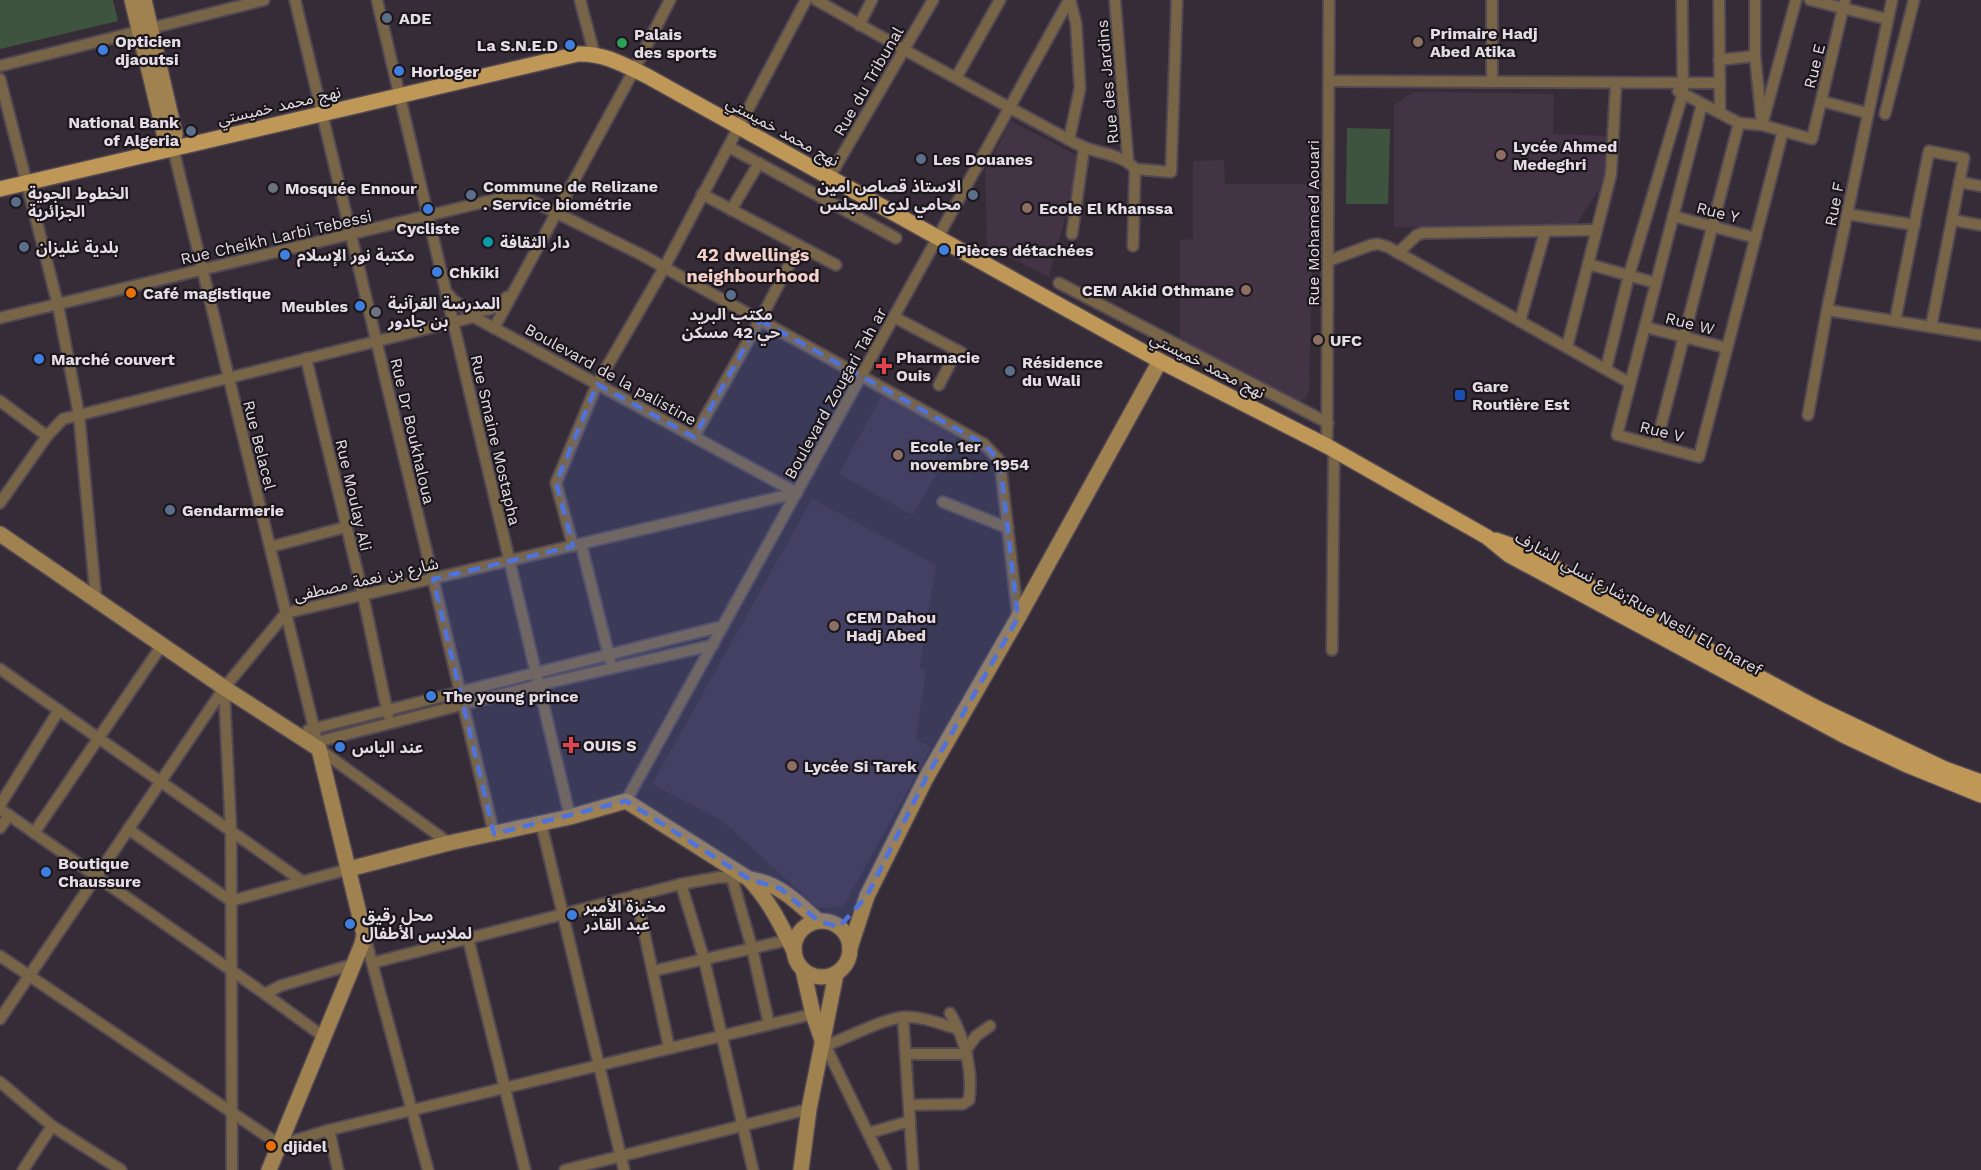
<svg xmlns="http://www.w3.org/2000/svg" width="1981" height="1170" viewBox="0 0 1981 1170" font-family="'Work Sans','Noto Sans Arabic',sans-serif">
  <rect width="100%" height="100%" fill="#362c38"/>
  <g fill="#423445">
    <polygon points="1413,92 1554,94 1553,134 1608,136 1606,173 1598,191 1575,226 1394,227 1394,105"/>
    <polygon points="1011,121 1082,158 1049,277 987,246 985,171"/>
    <polygon points="1224,160 1225,184 1314,184 1309,391 1306,399 1298,402 1180,339 1180,240 1193,239 1193,161"/>
    <polygon points="882,395 958,435 913,515 839,474"/>
    <polygon points="812,499 936,565 920,667 926,671 916,739 931,748 843,907 818,908 721,820 652,784"/>
  </g>
  <g fill="#3e543f">
    <polygon points="0,0 113,0 118,21 0,49"/>
    <polygon points="1347,128 1390,129 1388,204 1346,204"/>
  </g>
  <g fill="none" stroke-linecap="round" stroke-linejoin="round">
    <defs>
      <g id="street">
        <polyline points="295,0 494,834"/>
        <polyline points="377,0 570,817"/>
        <polyline points="580,0 594,53"/>
        <path d="M816,0C902,49 989,97 1077,144C1095,154 1122,153 1135,169L1171,172L1177,0"/>
        <polyline points="1115,0 1128,161"/>
        <polyline points="1492,0 1492,82"/>
        <polyline points="1719,0 1720,113"/>
        <polyline points="1755,0 1755,56 1762,125 1812,139 1845,0"/>
        <polyline points="1810,0 1887,19"/>
        <polyline points="859,25 872,0"/>
        <polyline points="1719,60 1755,56"/>
        <polyline points="0,66 264,0"/>
        <polyline points="956,78 1000,0"/>
        <polyline points="0,79 58,305 79,415 96,600"/>
        <polyline points="1329,81 1720,83"/>
        <polyline points="1678,91 1739,123 1762,125 1796,0"/>
        <polyline points="1821,101 1867,113"/>
        <polyline points="1702,104 1617,435 1699,457 1783,131"/>
        <polyline points="1885,114 1914,0"/>
        <polyline points="1069,140 1080,88 1076,23 1070,0"/>
        <polyline points="729,147 896,238"/>
        <polyline points="173,148 319,749 449,843"/>
        <polyline points="829,178 933,0"/>
        <polyline points="1959,182 1981,186"/>
        <polyline points="702,194 836,265"/>
        <polyline points="731,210 759,163"/>
        <polyline points="1847,214 1915,225"/>
        <polyline points="1673,216 1756,238"/>
        <polyline points="1952,220 1981,225"/>
        <polyline points="1072,234 1084,148"/>
        <polyline points="1133,246 1135,169"/>
        <polyline points="1398,253 1417,235 1423,233 1596,230"/>
        <polyline points="1328,261 1371,245 1378,244 1388,247 1630,383"/>
        <polyline points="1588,264 1656,283"/>
        <polyline points="1059,283 1328,423"/>
        <path d="M447,293C462,313 490,318 507,297"/>
        <polyline points="1827,310 1981,335"/>
        <polyline points="894,317 962,353"/>
        <polyline points="0,318 518,194 642,255 984,444 1000,461 1018,618"/>
        <polyline points="1520,321 1545,232"/>
        <polyline points="1895,321 1929,151 1964,158 1931,327"/>
        <polyline points="1645,327 1727,348"/>
        <polyline points="494,328 634,70 670,0"/>
        <polyline points="1567,347 1611,174 1616,83"/>
        <polyline points="306,358 363,595 388,715"/>
        <polyline points="1606,369 1629,275 1683,93 1682,0"/>
        <polyline points="939,385 957,350"/>
        <polyline points="0,401 47,436"/>
        <polyline points="1808,415 1827,310 1892,0"/>
        <polyline points="694,437 760,320 799,246"/>
        <polyline points="1656,445 1739,123"/>
        <polyline points="1327,446 1329,0"/>
        <polyline points="943,502 1008,528"/>
        <polyline points="0,503 47,436 63,419 474,317 797,493"/>
        <polyline points="581,544 610,660"/>
        <polyline points="573,546 556,483 597,384 664,268 806,0"/>
        <polyline points="270,547 346,527"/>
        <polyline points="1332,650 1334,450"/>
        <polyline points="0,669 302,881"/>
        <polyline points="224,688 231,831 232,1170"/>
        <polyline points="308,730 723,626"/>
        <polyline points="317,742 539,685 713,645"/>
        <polyline points="626,801 1069,0"/>
        <polyline points="0,805 59,710"/>
        <polyline points="0,809 265,994"/>
        <polyline points="541,823 624,1170"/>
        <polyline points="0,828 9,815"/>
        <polyline points="128,829 231,901 349,869"/>
        <polyline points="34,833 162,645"/>
        <polyline points="732,878 752,948 769,1024"/>
        <polyline points="681,884 704,959 753,1170"/>
        <polyline points="636,895 669,1047"/>
        <polyline points="365,937 428,1170"/>
        <polyline points="468,938 525,1170"/>
        <polyline points="0,956 280,1145 329,1130 813,1014"/>
        <polyline points="372,963 681,884 720,877 746,878"/>
        <polyline points="653,971 788,940"/>
        <polyline points="903,1017 913,1170"/>
        <polyline points="0,1019 224,688 286,613 797,493"/>
        <polyline points="324,1037 265,994 280,986 354,964"/>
        <polyline points="823,1041 886,1170"/>
        <path d="M825,1046C847,1038 882,1019 904,1017C922,1016 941,1024 958,1029"/>
        <polyline points="966,1050 976,1036 990,1026"/>
        <polyline points="907,1054 967,1054"/>
        <polyline points="0,1082 52,1126 121,1170"/>
        <path d="M909,1105L963,1104L969,1100C973,1071 965,1039 950,1013"/>
        <polyline points="329,1130 338,1170"/>
        <polyline points="869,1133 910,1121"/>
        <polyline points="23,1170 52,1126"/>
        <polyline points="565,1170 809,1109"/>
      </g>
      <g id="secondary">
        <polyline points="132,0 165,137 173,148"/>
        <polyline points="144,0 175,134 173,148"/>
        <polyline points="0,534 229,691 319,749 364,934 362,944 269,1170"/>
        <path d="M349,869L449,843L570,817L626,801L749,879C769,900 781,925 794,951"/>
        <path d="M749,879C779,883 797,902 818,921"/>
        <circle cx="822" cy="949" r="28"/>
        <polyline points="850,948 867,896 926,778 1018,618 1160,361"/>
        <polyline points="803,970 813,1014 822,1040"/>
        <polyline points="801,1170 809,1109 836,974"/>
      </g>
      <g id="primary">
        <path d="M0,189L578,54C604,53 624,65 647,76L1160,361L1327,446L1487,537L1509,555L1845,736L1907,765L1981,795"/>
        <polyline points="1496,540 1516,547 1817,708 1945,769 1981,782"/>
      </g>
    </defs>
    <use href="#street" stroke="#524854" stroke-width="14"/>
    <use href="#secondary" stroke="#524854" stroke-width="18"/>
    <use href="#primary" stroke="#524854" stroke-width="18"/>
    <use href="#street" stroke="#786446" stroke-width="10"/>
    <use href="#secondary" stroke="#a08150" stroke-width="15"/>
    <use href="#primary" stroke="#bf9756" stroke-width="15"/>
  </g>
  <path fill="#4f72db" fill-opacity="0.2" stroke="#4f72db" stroke-width="4.5" stroke-dasharray="12 8" stroke-linejoin="round" d="M760,320L984,444L1000,461L1018,618L926,778L867,896L839,927L818,921L781,889L749,879L626,801L494,834L433,579L573,546L556,483L597,384L694,437Z"/>
  <g fill="#5c6f8a" stroke="#1b161b" stroke-width="2">
    <circle cx="387" cy="18" r="6"/>
    <circle cx="191" cy="131" r="6"/>
    <circle cx="921" cy="159" r="6"/>
    <circle cx="471" cy="195" r="6"/>
    <circle cx="973" cy="195" r="6"/>
    <circle cx="16" cy="202" r="6"/>
    <circle cx="24" cy="247" r="6"/>
    <circle cx="731" cy="295" r="6"/>
    <circle cx="1010" cy="371" r="6"/>
    <circle cx="170" cy="510" r="6"/>
  </g>
  <g fill="#8d6e63" stroke="#1b161b" stroke-width="2">
    <circle cx="1418" cy="42" r="6"/>
    <circle cx="1501" cy="155" r="6"/>
    <circle cx="1027" cy="208" r="6"/>
    <circle cx="1246" cy="290" r="6"/>
    <circle cx="1318" cy="340" r="6"/>
    <circle cx="898" cy="455" r="6"/>
    <circle cx="834" cy="626" r="6"/>
    <circle cx="792" cy="766" r="6"/>
  </g>
  <circle fill="#2e9e5b" stroke="#1b161b" stroke-width="2" cx="622" cy="43" r="6"/>
  <g fill="#3f7fe0" stroke="#1b161b" stroke-width="2">
    <circle cx="570" cy="45" r="6"/>
    <circle cx="103" cy="50" r="6"/>
    <circle cx="399" cy="71" r="6"/>
    <circle cx="428" cy="209" r="6"/>
    <circle cx="944" cy="250" r="6"/>
    <circle cx="285" cy="255" r="6"/>
    <circle cx="437" cy="272" r="6"/>
    <circle cx="360" cy="306" r="6"/>
    <circle cx="39" cy="359" r="6"/>
    <circle cx="431" cy="696" r="6"/>
    <circle cx="340" cy="747" r="6"/>
    <circle cx="46" cy="872" r="6"/>
    <circle cx="572" cy="915" r="6"/>
    <circle cx="350" cy="924" r="6"/>
  </g>
  <g fill="#6b7280" stroke="#1b161b" stroke-width="2">
    <circle cx="273" cy="188" r="6"/>
    <circle cx="376" cy="312" r="6"/>
  </g>
  <circle fill="#0f9aa8" stroke="#1b161b" stroke-width="2" cx="488" cy="242" r="6"/>
  <g fill="#e8710a" stroke="#1b161b" stroke-width="2">
    <circle cx="131" cy="293" r="6"/>
    <circle cx="271" cy="1146" r="6"/>
  </g>
  <g fill="#e0444e" stroke="#1b161b" stroke-width="2">
    <path d="M881 357h6v6h6v6h-6v6h-6v-6h-6v-6h6z"/>
    <path d="M568 736h6v6h6v6h-6v6h-6v-6h-6v-6h6z"/>
  </g>
  <rect fill="#1a4fb4" stroke="#1b161b" stroke-width="2" x="1454" y="389" width="12" height="12" rx="3"/>
  <g text-anchor="middle" stroke-width="4.5" stroke-linejoin="round" paint-order="stroke">
    <g font-size="16" font-weight="bold" fill="#e4dde5" stroke="#1b161b" text-anchor="start">
      <text x="399" y="24">ADE</text>
      <text x="1430" y="39">Primaire Hadj<tspan x="1430" dy="18">Abed Atika</tspan></text>
      <text x="634" y="40">Palais<tspan x="634" dy="18">des sports</tspan></text>
      <text x="115" y="47">Opticien<tspan x="115" dy="18">djaoutsi</tspan></text>
      <text x="558" y="51" text-anchor="end">La S.N.E.D</text>
      <text x="411" y="77">Horloger</text>
      <text x="179" y="128" text-anchor="end">National Bank<tspan x="179" dy="18">of Algeria</tspan></text>
      <text x="1513" y="152">Lycée Ahmed<tspan x="1513" dy="18">Medeghri</tspan></text>
      <text x="933" y="165">Les Douanes</text>
      <text x="483" y="192">Commune de Relizane<tspan x="483" dy="18">. Service biométrie</tspan></text>
      <text x="961" y="192" text-anchor="end">الاستاذ قصاص امين<tspan x="961" dy="18">محامي لدى المجلس</tspan></text>
      <text x="285" y="194">Mosquée Ennour</text>
      <text x="28" y="199">الخطوط الجوية<tspan x="28" dy="18">الجزائرية</tspan></text>
      <text x="1039" y="214">Ecole El Khanssa</text>
      <text x="428" y="234" text-anchor="middle">Cycliste</text>
      <text x="500" y="248">دار الثقافة</text>
      <text x="36" y="253">بلدية غليزان</text>
      <text x="956" y="256">Pièces détachées</text>
      <text x="297" y="261">مكتبة نور الإسلام</text>
      <text x="449" y="278">Chkiki</text>
      <text x="1234" y="296" text-anchor="end">CEM Akid Othmane</text>
      <text x="143" y="299">Café magistique</text>
      <text x="388" y="309">المدرسة القرآنية<tspan x="388" dy="18">بن جادور</tspan></text>
      <text x="348" y="312" text-anchor="end">Meubles</text>
      <text x="731" y="320" text-anchor="middle">مكتب البريد<tspan x="731" dy="18">حي 42 مسكن</tspan></text>
      <text x="1330" y="346">UFC</text>
      <text x="896" y="363">Pharmacie<tspan x="896" dy="18">Ouis</tspan></text>
      <text x="51" y="365">Marché couvert</text>
      <text x="1022" y="368">Résidence<tspan x="1022" dy="18">du Wali</tspan></text>
      <text x="1472" y="392">Gare<tspan x="1472" dy="18">Routière Est</tspan></text>
      <text x="910" y="452">Ecole 1er<tspan x="910" dy="18">novembre 1954</tspan></text>
      <text x="182" y="516">Gendarmerie</text>
      <text x="846" y="623">CEM Dahou<tspan x="846" dy="18">Hadj Abed</tspan></text>
      <text x="443" y="702">The young prince</text>
      <text x="583" y="751">OUIS S</text>
      <text x="352" y="753">عند الياس</text>
      <text x="804" y="772">Lycée Si Tarek</text>
      <text x="58" y="869">Boutique<tspan x="58" dy="18">Chaussure</tspan></text>
      <text x="584" y="912">مخبزة الأمير<tspan x="584" dy="18">عبد القادر</tspan></text>
      <text x="362" y="921">محل رقيق<tspan x="362" dy="18">لملابس الأطفال</tspan></text>
      <text x="283" y="1152">djidel</text>
    </g>
    <g font-size="16" fill="#e4dde5" stroke="#1b161b">
      <text transform="translate(1814 66) rotate(-76)" y="6">Rue E</text>
      <text transform="translate(868 81) rotate(-60)" y="6">Rue du Tribunal</text>
      <text transform="translate(1107 82) rotate(-95)" y="6">Rue des Jardins</text>
      <text transform="translate(279 105) rotate(-13)" y="6">نهج محمد خميستي</text>
      <text transform="translate(783 131) rotate(29)" y="6">نهج محمد خميستي</text>
      <text transform="translate(1834 204) rotate(-79)" y="6">Rue F</text>
      <text transform="translate(1718 212) rotate(14)" y="6">Rue Y</text>
      <text transform="translate(1313 223) rotate(-90)" y="6">Rue Mohamed Aouari</text>
      <text transform="translate(276 237) rotate(-13)" y="6">Rue Cheikh Larbi Tebessi</text>
      <text transform="translate(1690 323) rotate(14)" y="6">Rue W</text>
      <text transform="translate(1208 365) rotate(27)" y="6">نهج محمد خميستي</text>
      <text transform="translate(611 374) rotate(29)" y="6">Boulevard de la palistine</text>
      <text transform="translate(835 393) rotate(-61)" y="6">Boulevard Zougari Tah ar</text>
      <text transform="translate(413 431) rotate(77)" y="6">Rue Dr Boukhaloua</text>
      <text transform="translate(1662 431) rotate(14)" y="6">Rue V</text>
      <text transform="translate(496 440) rotate(77)" y="6">Rue Smaine Mostapha</text>
      <text transform="translate(260 445) rotate(76)" y="6">Rue Belacel</text>
      <text transform="translate(354 495) rotate(77)" y="6">Rue Moulay Ali</text>
      <text transform="translate(366 579) rotate(-13)" y="6">شارع بن نعمة مصطفى</text>
      <text transform="translate(1639 603) rotate(29)" y="6">شارع نسلي الشارف;Rue Nesli El Charef</text>
    </g>
    <g font-size="18" font-weight="bold" fill="#f4d1cb" stroke="#1b161b">
      <text x="753" y="261">42 dwellings<tspan x="753" dy="21">neighbourhood</tspan></text>
    </g>
  </g>
</svg>
